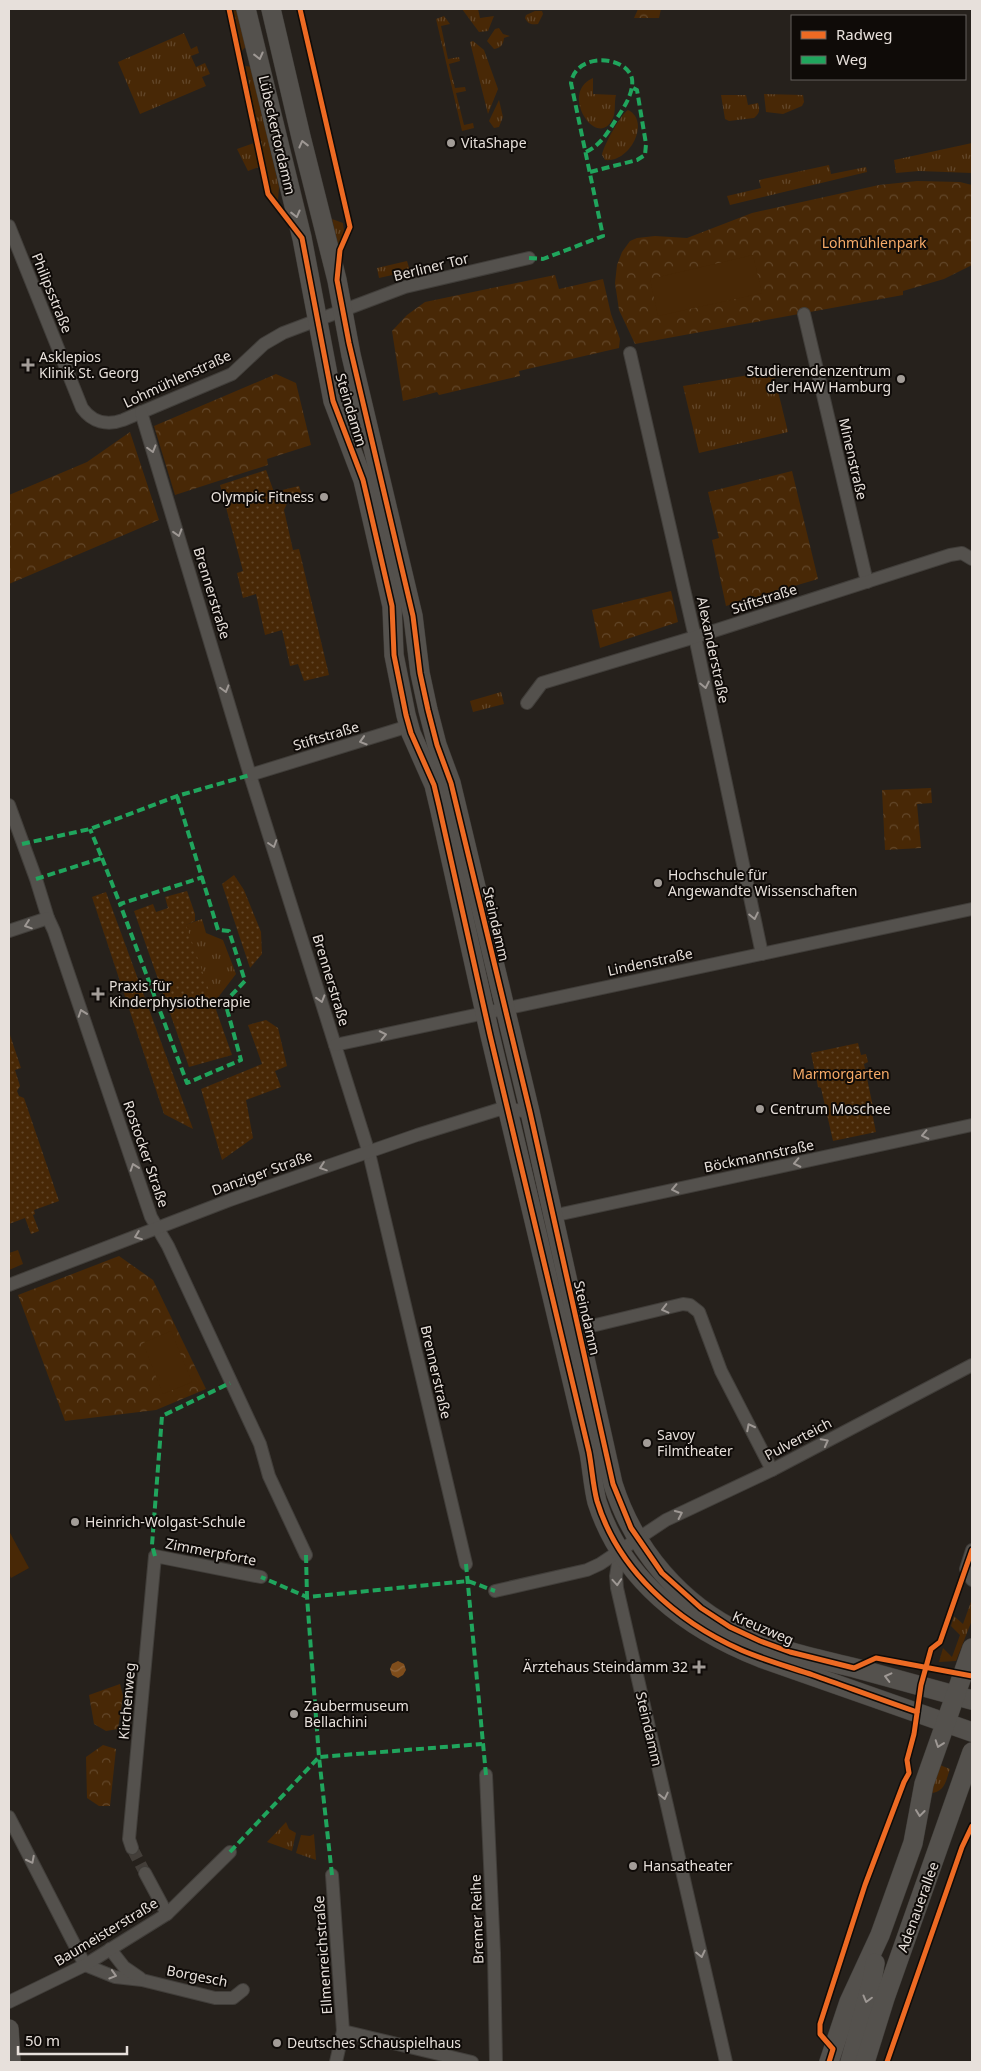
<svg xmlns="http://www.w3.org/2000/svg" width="981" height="2071" viewBox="0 0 981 2071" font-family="'Noto Sans',sans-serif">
  <defs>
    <pattern id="grass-tufts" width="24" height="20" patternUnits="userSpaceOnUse" patternTransform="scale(1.25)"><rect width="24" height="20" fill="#482806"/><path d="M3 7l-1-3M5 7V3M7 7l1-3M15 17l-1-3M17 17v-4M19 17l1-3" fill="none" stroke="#62472a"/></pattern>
    <pattern id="forest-crowns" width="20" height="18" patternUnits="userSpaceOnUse" patternTransform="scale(1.25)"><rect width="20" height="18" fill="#482806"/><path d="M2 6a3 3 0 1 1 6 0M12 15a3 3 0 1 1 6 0" fill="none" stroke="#62472a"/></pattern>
    <pattern id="garden-dots" width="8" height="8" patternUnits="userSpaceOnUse" patternTransform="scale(1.25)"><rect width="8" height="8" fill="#482806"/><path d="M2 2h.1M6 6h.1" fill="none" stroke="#62472a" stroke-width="1.8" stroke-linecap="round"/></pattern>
    <pattern id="water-waves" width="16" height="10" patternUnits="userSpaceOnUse" patternTransform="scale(1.25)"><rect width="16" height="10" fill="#7f4d1b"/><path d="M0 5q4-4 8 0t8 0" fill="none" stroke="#91663c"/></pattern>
  </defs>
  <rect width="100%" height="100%" fill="#26211c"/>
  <g fill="url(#grass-tufts)">
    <polygon points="462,9 478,9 480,18 494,16 488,31 479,32"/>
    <polygon points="231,10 239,11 247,45 241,52"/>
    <path d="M535,11H542L543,14L538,24C531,25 528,24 525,18L526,15Z"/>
    <polygon points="444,16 450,24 441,26 448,59 459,57 460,61 449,64 455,88 465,87 466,91 456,93 464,125 473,123 474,128 462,131 436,19"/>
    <path d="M499,28L503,34L510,36L504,38C503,45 501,48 494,49L487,41L495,29Z"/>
    <polygon points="184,33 191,49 197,46 199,53 191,56 196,67 205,63 210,74 202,77 206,86 140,114 118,62"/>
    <polygon points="473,41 484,50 498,89 488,114 470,42"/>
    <polygon points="245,66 252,67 279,187 278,200 273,201"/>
    <path d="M593,78V94L616,95C614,102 616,112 613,118C598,152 558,93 593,78Z"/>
    <polygon points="764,94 803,95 804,102 802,106 783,114 766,112"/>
    <path d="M721,95H746L748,105L758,103C760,110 760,113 754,118L729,121L725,119Z"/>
    <polygon points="499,100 503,117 499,127 494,128 489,121"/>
    <path d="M628,110C651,121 630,163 605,160L602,155C603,146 621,114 628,110Z"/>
    <polygon points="254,143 259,167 248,171 237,149"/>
    <polygon points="972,143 972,173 919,171 896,173 894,160"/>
    <polygon points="829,165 831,174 866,167 867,172 730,205 727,196 761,188 759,180"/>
    <polygon points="332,219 343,223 344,231 338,247"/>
    <polygon points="407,261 410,271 379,278 377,268"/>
    <polygon points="773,371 788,432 699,453 683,386"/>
    <polygon points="501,692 504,704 473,712 470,701"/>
    <polygon points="202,919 206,933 223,940 236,974 213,1004 185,925"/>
    <polygon points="18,1250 23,1264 9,1270 9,1253"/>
    <polygon points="972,1599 972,1620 956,1661 939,1662 943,1648 952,1657 960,1635 951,1626 954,1616 963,1624"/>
    <path d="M940,1765L950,1769C946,1780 945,1793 930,1793Z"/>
    <polygon points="286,1822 289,1829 296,1833 292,1851 267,1842"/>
    <polygon points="314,1834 316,1860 296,1853 301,1835 310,1836"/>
  </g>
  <g fill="url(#forest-crowns)">
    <polygon points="638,9 661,9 659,18 634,18"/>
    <polygon points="917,181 960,182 972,185 972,265 944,279 903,291 903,295 635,344 619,310 615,283 617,265 622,252 630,241 637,238 655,236 687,238 752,213 879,185"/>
    <polygon points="555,275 559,289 603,279 611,314 620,339 619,348 519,371 520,376 439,395 437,392 403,401 392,331 407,315 425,302"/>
    <polygon points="276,374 296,383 311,445 267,459 268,465 175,495 154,426"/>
    <polygon points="130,432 159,520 9,584 9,495 87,462"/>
    <polygon points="792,471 818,579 726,606 712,540 719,538 708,492"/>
    <polygon points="671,591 678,622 600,648 592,610"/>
    <polygon points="931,788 932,803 917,804 921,848 885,850 882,790"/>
    <polygon points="119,1256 153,1280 206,1389 156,1410 65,1421 18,1295"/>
    <polygon points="120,1684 123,1696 118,1729 106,1731 94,1724 89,1695"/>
    <polygon points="103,1745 116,1749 110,1806 99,1806 87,1798 86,1757"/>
  </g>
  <g fill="url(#garden-dots)">
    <polygon points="266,470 274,492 299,486 302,495 289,499 284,510 293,550 299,549 329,675 304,681 298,664 290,666 282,630 265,635 256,594 243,598 237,573 243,571 220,485"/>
    <polygon points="234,875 244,890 261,932 262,954 250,968 222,884"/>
    <polygon points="187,891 195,914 195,921 186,925 232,1055 189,1067 134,911 153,904 156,912 168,908 165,897"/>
    <polygon points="106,892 193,1129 164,1114 92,897"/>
    <polygon points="266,1020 278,1028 287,1066 275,1071 281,1087 246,1100 253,1138 222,1160 201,1089 262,1064 248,1025"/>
    <polygon points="9,1032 21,1068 15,1070 20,1086 17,1091 19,1096 24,1098 59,1201 34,1210 35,1214 33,1215 39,1231 31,1234 25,1218 9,1224"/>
    <polygon points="858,1043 861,1055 866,1054 868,1062 864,1064 873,1107 871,1108 876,1132 833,1141 821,1088 818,1087 811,1053"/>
  </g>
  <g fill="#482806">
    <polygon points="753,255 762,293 658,316 650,279"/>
    <polygon points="171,1331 192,1382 163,1394 143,1343"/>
    <polygon points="9,1531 29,1568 11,1578 9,1574"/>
  </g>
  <polygon fill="url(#water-waves)" points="398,1661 404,1664 406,1670 403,1675 398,1678 392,1675 390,1669 392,1664"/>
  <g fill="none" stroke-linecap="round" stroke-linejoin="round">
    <polyline stroke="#433e39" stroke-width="12" stroke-dasharray="12 6" stroke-linecap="butt" points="132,1848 145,1873"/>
    <defs>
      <g id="street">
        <path d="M9,226L82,408C92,422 107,426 123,420L232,374L264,344L283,333L405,287L529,258"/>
        <polyline points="804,314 867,582"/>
        <polyline points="630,353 695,637 762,954"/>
        <polyline points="141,412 250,775 369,1153 466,1564"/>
        <polyline points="527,703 542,683 695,637 950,555 962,553 972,559"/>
        <polyline points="250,775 409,726"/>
        <polyline points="9,805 36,879 48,918 54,931 151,1217 168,1246 260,1444 269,1476 306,1555"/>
        <polyline points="9,931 48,918"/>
        <polyline points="335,1045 972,909"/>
        <polyline points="552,1216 972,1125"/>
        <polyline points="9,1285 230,1200 417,1135 497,1110 509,1109 530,1112"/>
        <polyline points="579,1329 683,1304 690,1305 699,1312 721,1371 772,1470"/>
        <polyline points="972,1550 966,1569 972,1580"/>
        <polyline points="620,1551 616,1576 617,1588 726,2062"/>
        <polyline points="495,1591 587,1570 600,1564 666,1520 772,1470 972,1365"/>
        <polyline points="486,1775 494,1953 496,2062"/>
        <polyline points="9,1817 85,1965 115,1977 142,1980 215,1998 233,1998 243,1990"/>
        <polyline points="132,1848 129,1839 155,1556 261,1577"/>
        <polyline points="145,1873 167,1914"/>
        <polyline points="332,1875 343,2031 336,2062"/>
        <polyline points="110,1949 124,1967 140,1978"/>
        <polyline points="9,2002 85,1965 167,1914 230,1852"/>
        <polyline points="343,2031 472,2062"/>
      </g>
      <g id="secondary">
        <path d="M246,9L302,238L333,401L363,480L367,497L392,606L394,655L406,715L411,733L434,785L439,806L490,1035L589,1452C592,1468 593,1486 597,1502C622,1580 687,1629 761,1658L972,1732"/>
        <path d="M271,9L301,137L337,280L351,355L413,616L420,673L428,710L437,745L451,783L530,1112L613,1484C634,1550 681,1605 743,1634C779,1651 818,1659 855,1668C894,1679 933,1689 972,1700"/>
        <polyline points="9,2029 11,2062"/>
        <polyline points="829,2062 849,2002 880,1935 913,1843 924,1784 972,1648"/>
        <polyline points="850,2062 872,1981 875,1963"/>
        <polyline points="865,2062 885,1998 972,1752"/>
      </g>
    </defs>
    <use href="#street" stroke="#413e3a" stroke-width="14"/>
    <use href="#secondary" stroke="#413e3a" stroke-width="20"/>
    <use href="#street" stroke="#54514d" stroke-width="12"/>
    <use href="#secondary" stroke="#54514d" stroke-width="19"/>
    <g stroke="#20a55d" stroke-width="4" stroke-dasharray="8 4" stroke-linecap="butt">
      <polyline points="590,172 637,160 645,155 646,144 637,90 631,87"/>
      <path d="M529,258L543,259L603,236L571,83C576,51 628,56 632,79C634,92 624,108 617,118C608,132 601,145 586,152"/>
      <polyline points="177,796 218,930 229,931 245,981 225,1002 241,1060 187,1083 120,904 203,877"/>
      <polyline points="22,844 90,829 177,796 250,775"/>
      <polyline points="102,858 120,904"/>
      <polyline points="36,879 102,858 90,829"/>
      <polyline points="306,1555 307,1597 468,1581 495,1591"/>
      <polyline points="155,1556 152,1545 162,1416 230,1383"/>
      <polyline points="466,1564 486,1775"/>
      <polyline points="230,1852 319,1757 307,1597 261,1577"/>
      <polyline points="332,1875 319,1757 482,1744"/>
    </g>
    <defs>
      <g id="cycleway">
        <path d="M229,9L268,194L302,238L333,401L363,480L367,497L392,606L394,655L406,715L411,733L434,785L439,806L490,1035L589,1452C592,1468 593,1486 597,1501C618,1570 676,1621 741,1650C764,1660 789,1667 813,1675C847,1687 882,1700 917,1712"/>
        <polyline points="300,9 350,227 340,250 337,280 349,343 413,616 420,673 428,710 437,745 451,783 530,1112 613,1484 631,1528 662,1573 701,1608 730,1627 760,1641 790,1652 854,1668 876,1658 972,1676"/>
        <polyline points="829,2062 833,2049 820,2034 820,2024 865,1885 904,1782 909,1773 907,1760 914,1734 921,1685 931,1649 940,1642 972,1550"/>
        <polyline points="887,2062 962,1847 972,1826"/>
      </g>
    </defs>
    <use href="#cycleway" stroke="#0f0b08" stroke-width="8"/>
    <use href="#cycleway" stroke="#ed6a23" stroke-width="5"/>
  </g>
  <defs><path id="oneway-chevron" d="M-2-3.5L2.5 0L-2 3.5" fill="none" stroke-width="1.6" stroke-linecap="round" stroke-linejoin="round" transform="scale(1.25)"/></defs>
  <g stroke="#9e9894">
    <use href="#oneway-chevron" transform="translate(259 56) rotate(76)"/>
    <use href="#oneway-chevron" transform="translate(303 144) rotate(-104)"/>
    <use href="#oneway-chevron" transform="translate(296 214) rotate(76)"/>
    <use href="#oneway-chevron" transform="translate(152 449) rotate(74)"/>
    <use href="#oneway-chevron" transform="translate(178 533) rotate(73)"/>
    <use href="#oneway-chevron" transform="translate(705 685) rotate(78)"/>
    <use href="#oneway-chevron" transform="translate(225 689) rotate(74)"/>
    <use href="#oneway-chevron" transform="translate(363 741) rotate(163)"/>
    <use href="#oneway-chevron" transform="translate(273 844) rotate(72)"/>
    <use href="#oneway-chevron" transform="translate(754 916) rotate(78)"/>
    <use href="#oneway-chevron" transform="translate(28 925) rotate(161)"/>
    <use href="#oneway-chevron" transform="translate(321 999) rotate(73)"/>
    <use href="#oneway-chevron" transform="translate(82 1013) rotate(-109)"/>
    <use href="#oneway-chevron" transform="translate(383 1035) rotate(-12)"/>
    <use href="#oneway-chevron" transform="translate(925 1135) rotate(168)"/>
    <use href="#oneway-chevron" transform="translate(797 1163) rotate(168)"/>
    <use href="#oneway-chevron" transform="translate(134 1167) rotate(-109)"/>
    <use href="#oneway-chevron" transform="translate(323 1167) rotate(161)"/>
    <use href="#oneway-chevron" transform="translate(675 1189) rotate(168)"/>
    <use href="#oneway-chevron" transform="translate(138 1236) rotate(159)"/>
    <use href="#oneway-chevron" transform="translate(665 1309) rotate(166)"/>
    <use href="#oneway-chevron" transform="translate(750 1427) rotate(-117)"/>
    <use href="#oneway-chevron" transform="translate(825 1442) rotate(-28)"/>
    <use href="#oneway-chevron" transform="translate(679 1514) rotate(-25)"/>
    <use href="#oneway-chevron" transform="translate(617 1582) rotate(86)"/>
    <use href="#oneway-chevron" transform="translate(888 1677) rotate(-166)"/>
    <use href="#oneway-chevron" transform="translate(939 1744) rotate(109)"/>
    <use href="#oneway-chevron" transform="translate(664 1796) rotate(77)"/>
    <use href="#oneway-chevron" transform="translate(920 1813) rotate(97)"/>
    <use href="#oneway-chevron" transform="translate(31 1860) rotate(63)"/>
    <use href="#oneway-chevron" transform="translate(701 1954) rotate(77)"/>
    <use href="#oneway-chevron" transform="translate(113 1975) rotate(17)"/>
    <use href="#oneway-chevron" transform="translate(867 1999) rotate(105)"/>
  </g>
  <g fill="#a39d98" stroke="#0f0b08" stroke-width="2">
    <circle cx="451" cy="143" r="5"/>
    <path d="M25.5 357.5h5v5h5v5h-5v5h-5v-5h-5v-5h5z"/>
    <circle cx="901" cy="379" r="5"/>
    <circle cx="324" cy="497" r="5"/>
    <circle cx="658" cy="883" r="5"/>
    <path d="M95.5 986.5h5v5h5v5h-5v5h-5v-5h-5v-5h5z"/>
    <circle cx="760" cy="1109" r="5"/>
    <circle cx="647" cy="1443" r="5"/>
    <circle cx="75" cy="1522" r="5"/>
    <path d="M696.5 1659.5h5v5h5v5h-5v5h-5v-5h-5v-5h5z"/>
    <circle cx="294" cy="1714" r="5"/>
    <circle cx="633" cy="1866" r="5"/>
    <circle cx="277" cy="2043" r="5"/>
  </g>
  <g text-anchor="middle" stroke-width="4" stroke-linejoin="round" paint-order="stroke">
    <g font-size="14" fill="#e7e0db" stroke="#0f0b08">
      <text transform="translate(277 135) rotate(77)" y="5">Lübeckertordamm</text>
      <text transform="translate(431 267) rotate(-14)" y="5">Berliner Tor</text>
      <text transform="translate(52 293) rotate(68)" y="5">Philipsstraße</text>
      <text transform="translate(177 379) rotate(-25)" y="5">Lohmühlenstraße</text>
      <text transform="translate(351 410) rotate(73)" y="5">Steindamm</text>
      <text transform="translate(853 459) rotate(77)" y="5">Minenstraße</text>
      <text transform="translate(212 593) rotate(73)" y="5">Brennerstraße</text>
      <text transform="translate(764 599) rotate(-18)" y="5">Stiftstraße</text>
      <text transform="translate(713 650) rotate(78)" y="5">Alexanderstraße</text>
      <text transform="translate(326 736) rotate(-17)" y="5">Stiftstraße</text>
      <text transform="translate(496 924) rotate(77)" y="5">Steindamm</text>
      <text transform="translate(650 962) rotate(-12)" y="5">Lindenstraße</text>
      <text transform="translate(331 980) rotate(73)" y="5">Brennerstraße</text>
      <text transform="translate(146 1154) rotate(71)" y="5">Rostocker Straße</text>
      <text transform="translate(759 1156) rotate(-12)" y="5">Böckmannstraße</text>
      <text transform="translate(262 1173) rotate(-20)" y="5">Danziger Straße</text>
      <text transform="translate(587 1318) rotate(77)" y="5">Steindamm</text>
      <text transform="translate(436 1372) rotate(77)" y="5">Brennerstraße</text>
      <text transform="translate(798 1439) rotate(-28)" y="5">Pulverteich</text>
      <text transform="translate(211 1552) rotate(11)" y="5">Zimmerpforte</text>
      <text transform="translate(763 1628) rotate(23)" y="5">Kreuzweg</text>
      <text transform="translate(127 1701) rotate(-85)" y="5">Kirchenweg</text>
      <text transform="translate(649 1729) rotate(77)" y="5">Steindamm</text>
      <text transform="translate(918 1907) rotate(-70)" y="5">Adenauerallee</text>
      <text transform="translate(477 1919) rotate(-92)" y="5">Bremer Reihe</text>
      <text transform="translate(106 1932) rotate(-31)" y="5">Baumeisterstraße</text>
      <text transform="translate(323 1955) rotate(-94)" y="5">Ellmenreichstraße</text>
      <text transform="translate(197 1976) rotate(11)" y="5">Borgesch</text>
    </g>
    <g font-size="14" fill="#e7e0db" stroke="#0f0b08" text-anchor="start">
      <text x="461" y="148">VitaShape</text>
      <text x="39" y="362">Asklepios<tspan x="39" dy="16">Klinik St. Georg</tspan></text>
      <text x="891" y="376" text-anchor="end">Studierendenzentrum<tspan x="891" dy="16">der HAW Hamburg</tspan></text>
      <text x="314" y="502" text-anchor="end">Olympic Fitness</text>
      <text x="668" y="880">Hochschule für<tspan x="668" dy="16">Angewandte Wissenschaften</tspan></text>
      <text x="109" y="991">Praxis für<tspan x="109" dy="16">Kinderphysiotherapie</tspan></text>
      <text x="770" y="1114">Centrum Moschee</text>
      <text x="657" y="1440">Savoy<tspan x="657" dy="16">Filmtheater</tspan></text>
      <text x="85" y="1527">Heinrich-Wolgast-Schule</text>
      <text x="688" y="1672" text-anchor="end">Ärztehaus Steindamm 32</text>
      <text x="304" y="1711">Zaubermuseum<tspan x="304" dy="16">Bellachini</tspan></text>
      <text x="643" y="1871">Hansatheater</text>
      <text x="287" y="2048">Deutsches Schauspielhaus</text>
    </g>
    <g font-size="14" fill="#f7ab68" stroke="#0f0b08">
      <text x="874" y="248">Lohmühlenpark</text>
      <text x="841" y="1079">Marmorgarten</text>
    </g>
  </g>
  <rect width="981" height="2071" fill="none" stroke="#e7e0db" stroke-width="20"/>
  <rect x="791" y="15" width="175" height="65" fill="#0f0b08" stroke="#65605c"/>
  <rect x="801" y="31" width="25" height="8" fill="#ed6a23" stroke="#65605c"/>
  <text x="836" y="40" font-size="15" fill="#e7e0db">Radweg</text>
  <rect x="801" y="56" width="25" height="8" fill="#20a55d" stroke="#65605c"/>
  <text x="836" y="65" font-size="15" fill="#e7e0db">Weg</text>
  <path d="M18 2046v8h109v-8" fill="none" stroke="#e7e0db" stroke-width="2.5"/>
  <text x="25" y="2046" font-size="15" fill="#e7e0db" stroke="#0f0b08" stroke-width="4" paint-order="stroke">50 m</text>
</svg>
